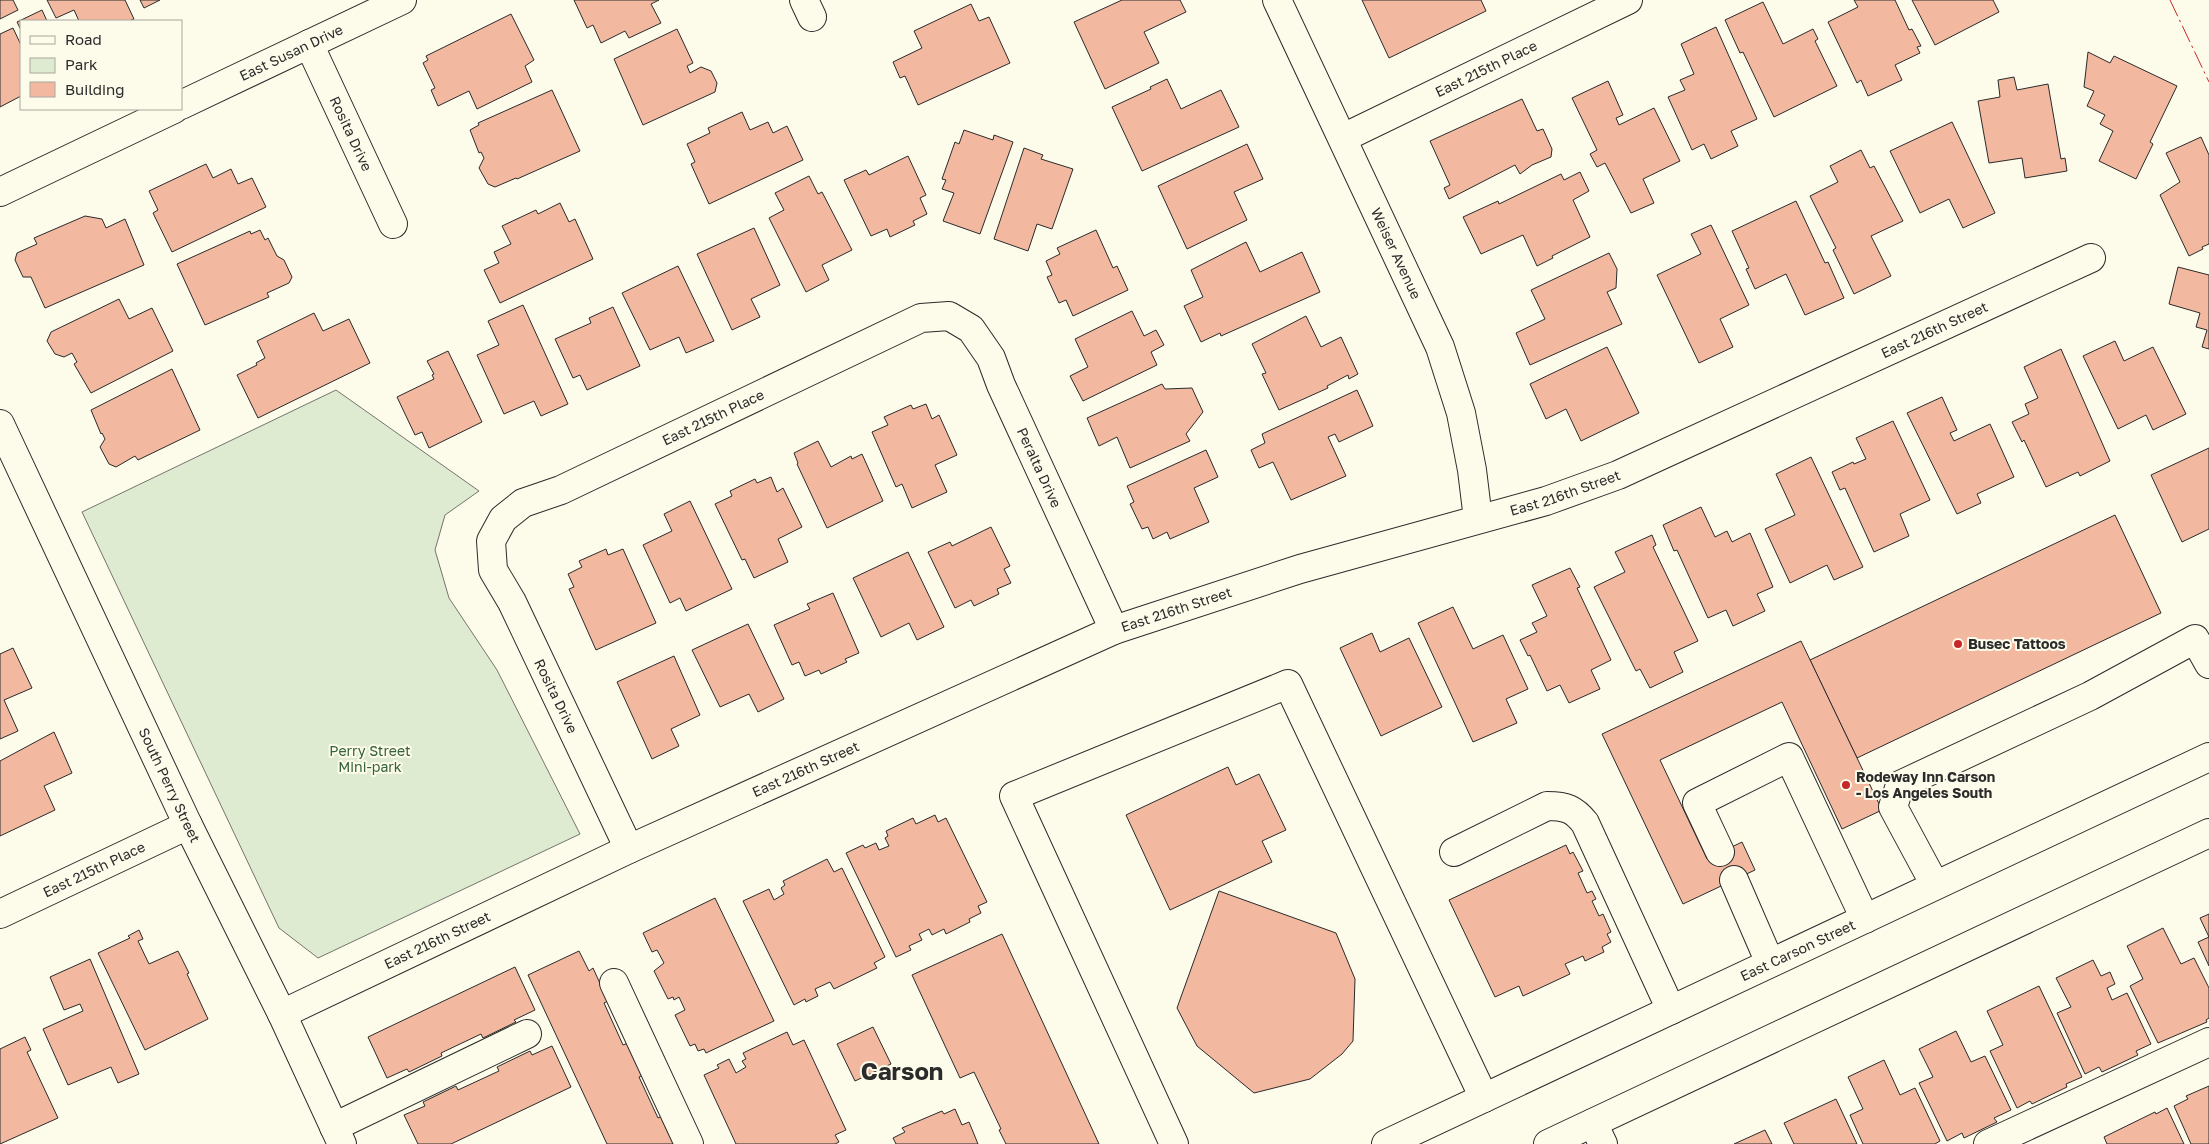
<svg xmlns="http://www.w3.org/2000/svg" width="2209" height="1144" viewBox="0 0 2209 1144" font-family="'Golos Text',sans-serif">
  <rect width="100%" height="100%" fill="#fdfbea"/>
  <polygon fill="#deebd1" stroke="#74746e" points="336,390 479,491 445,515 435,550 449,598 497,670 580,834 318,958 279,928 82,512"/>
  <g fill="#f2b8a0" stroke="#2b2b2b">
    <polygon points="0,0 13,0 18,10 0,19"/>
    <polygon points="47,0 125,0 134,19 129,21 79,21 74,10 56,18"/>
    <polygon points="140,0 160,0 144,8"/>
    <polygon points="574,0 659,0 651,4 661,23 629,38 625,31 601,43 593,25 587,28"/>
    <polygon points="1122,0 1180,0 1186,12 1144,32 1159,63 1105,89 1074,22"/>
    <polygon points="1362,0 1481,0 1486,11 1389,58"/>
    <polygon points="1854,0 1895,0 1909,30 1912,29 1921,46 1917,47 1920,53 1895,65 1902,80 1868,96 1861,80 1857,83 1828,22 1858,7"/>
    <polygon points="1912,0 1993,0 1999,12 1935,45"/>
    <polygon points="1763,2 1783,44 1813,29 1818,39 1815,41 1837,86 1774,117 1743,52 1740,53 1725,20"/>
    <polygon points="971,4 979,21 989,17 1010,63 918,105 905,76 900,78 893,62 922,48 914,31"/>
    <polygon points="42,10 47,21 21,21 21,30 17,22"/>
    <polygon points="511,14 534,60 525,66 532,82 477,109 469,91 438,106 431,90 435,88 423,63 428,60 426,56"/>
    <polygon points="1716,27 1757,119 1731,131 1738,146 1711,159 1704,144 1692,150 1668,97 1685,90 1680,80 1694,74 1681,44"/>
    <polygon points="13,28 21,45 21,96 0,107 0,34"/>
    <polygon points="677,29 693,63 687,66 690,73 701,67 711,71 717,83 715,92 643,125 614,59"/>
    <polygon points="2088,52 2110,63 2114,56 2177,86 2150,142 2153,144 2136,179 2099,161 2113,131 2100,124 2105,115 2087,106 2094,91 2084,87"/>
    <polygon points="2014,77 2017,90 2048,84 2061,159 2065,158 2067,171 2025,178 2022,158 1989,163 1978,101 2000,97 1998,80"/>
    <polygon points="1167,79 1181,109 1221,90 1239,127 1142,171 1112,107 1151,89 1150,87"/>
    <polygon points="1608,81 1623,115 1616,118 1619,125 1654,108 1680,161 1643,179 1654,203 1631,213 1605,163 1597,167 1590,154 1597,150 1572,98"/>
    <polygon points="552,90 580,151 517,179 516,178 495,187 488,184 479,168 484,158 481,152 479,153 470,130 479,125 478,123"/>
    <polygon points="1522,99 1537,131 1543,129 1552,149 1551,157 1532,165 1520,174 1515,165 1449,199 1444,188 1450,185 1430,141"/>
    <polygon points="742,112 750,130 768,122 773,133 787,126 803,160 709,204 691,164 695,162 687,144 710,133 708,128"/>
    <polygon points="1952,122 1995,213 1963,228 1949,199 1920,213 1890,151"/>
    <polygon points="964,130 993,140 994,135 1013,142 980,234 943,221 954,193 942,189 946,180 942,179 955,142 959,144"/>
    <polygon points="2201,137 2209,155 2209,244 2202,247 2203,249 2189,256 2160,195 2180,182 2166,153"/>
    <polygon points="1247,144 1263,179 1234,192 1247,220 1187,249 1158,186"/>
    <polygon points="1024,148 1043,155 1041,159 1073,169 1052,229 1037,224 1028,251 994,239"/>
    <polygon points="1861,150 1870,168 1874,166 1903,221 1871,236 1891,276 1854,294 1833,250 1836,248 1810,196 1838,182 1830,166"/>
    <polygon points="908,156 926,195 920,198 927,214 913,221 915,225 890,237 887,229 871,236 844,180 866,170 869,175"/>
    <polygon points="206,164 213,178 231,169 238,184 252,178 266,207 172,252 153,213 158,210 149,191"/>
    <polygon points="1580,172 1589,191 1573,200 1590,237 1552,256 1553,258 1537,266 1523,235 1481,254 1463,217 1498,201 1499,204 1561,174 1564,180"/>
    <polygon points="809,176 818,194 822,192 852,250 822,265 829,280 806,292 769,218 784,210 775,193"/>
    <polygon points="1796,201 1825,263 1828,262 1844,298 1805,315 1786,274 1755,289 1746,269 1749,268 1732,231"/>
    <polygon points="560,203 569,222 575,219 593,259 500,303 484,270 499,263 494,252 511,244 502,226 536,210 538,214"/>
    <polygon points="85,216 102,219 106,228 125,219 144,265 45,308 31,277 23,277 15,260 17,253 37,244 34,238"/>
    <polygon points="1711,225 1749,305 1720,319 1733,347 1699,363 1657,275 1701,254 1691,234"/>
    <polygon points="754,228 780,285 751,299 760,317 732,330 697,254"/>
    <polygon points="260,230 265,240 268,238 277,256 284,260 292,277 289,283 267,293 269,297 205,325 177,264 250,231 251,234"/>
    <polygon points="1096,230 1113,268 1117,266 1128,290 1073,316 1066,300 1059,303 1047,277 1052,275 1046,261 1060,254 1057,248"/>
    <polygon points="1246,242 1260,272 1302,252 1320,292 1221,336 1220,333 1201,342 1184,306 1203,297 1191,270"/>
    <polygon points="1609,253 1617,269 1616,288 1607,292 1622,324 1530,365 1516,333 1545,319 1531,290"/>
    <polygon points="678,266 714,341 686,353 679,337 650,350 622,293"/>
    <polygon points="2178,267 2209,275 2209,349 2202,347 2207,330 2196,327 2200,313 2169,304"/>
    <polygon points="119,299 129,319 152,308 173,351 91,393 74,364 77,362 72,353 64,357 55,354 47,341 51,332"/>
    <polygon points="523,305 568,404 541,416 534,401 504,414 477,355 499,345 488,321"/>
    <polygon points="613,307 640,366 587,390 580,375 573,378 555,339 591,323 589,318"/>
    <polygon points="1132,311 1144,336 1156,330 1164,345 1151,352 1157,365 1083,401 1070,376 1088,367 1075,339"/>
    <polygon points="314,313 323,331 349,319 370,363 258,418 237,375 257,365 256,363 265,358 257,341"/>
    <polygon points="1306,316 1321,347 1341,337 1358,374 1349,379 1348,375 1327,386 1328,388 1279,410 1262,374 1266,373 1252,344"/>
    <polygon points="2115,341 2124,361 2153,347 2186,414 2153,430 2146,415 2118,429 2083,356"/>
    <polygon points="1607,347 1639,413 1581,441 1566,409 1546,419 1530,384"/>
    <polygon points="2061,349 2110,461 2080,476 2078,472 2046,487 2024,440 2022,442 2012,422 2029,414 2025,404 2038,398 2024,367"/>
    <polygon points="448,351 482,422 429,448 422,432 415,435 397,397 434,379 432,375 434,374 427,361"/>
    <polygon points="172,369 200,430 138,460 135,456 116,467 109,464 100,447 105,439 102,433 101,434 91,410"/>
    <polygon points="1162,384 1165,389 1192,388 1203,412 1186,434 1190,441 1130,468 1117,437 1099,446 1087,418"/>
    <polygon points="1357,390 1373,426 1339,442 1335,434 1328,437 1346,476 1291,500 1273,462 1259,468 1251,450 1265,443 1262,434"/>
    <polygon points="1942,397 1957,430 1950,433 1954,441 1990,424 2014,477 1977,494 1981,503 1957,514 1907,413"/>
    <polygon points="926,404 932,419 939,415 957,455 935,465 947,492 912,508 902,484 896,487 872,432 888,425 884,417 911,405 913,409"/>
    <polygon points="1893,421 1930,500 1900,514 1909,536 1874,552 1845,488 1840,490 1832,472 1853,462 1854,464 1866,459 1856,438"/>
    <polygon points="818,441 831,467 851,456 852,459 862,454 883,501 827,528 797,464 798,463 794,453"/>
    <polygon points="2209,448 2209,529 2182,542 2151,475"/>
    <polygon points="1206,450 1218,477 1194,488 1209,522 1170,539 1167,532 1153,539 1148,527 1142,529 1130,504 1134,502 1127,486"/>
    <polygon points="1811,457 1863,567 1834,580 1827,565 1790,583 1765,529 1795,515 1776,474"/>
    <polygon points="771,477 777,492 783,488 802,527 778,539 788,562 754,578 745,559 742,560 715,504 732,496 730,491 755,479 757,483"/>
    <polygon points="690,501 732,589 686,611 680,598 670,603 643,545 672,531 664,514"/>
    <polygon points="1701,507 1715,537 1727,531 1732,542 1750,533 1773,587 1757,594 1765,611 1733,626 1726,610 1708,618 1677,550 1674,551 1663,525"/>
    <polygon points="2115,515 2161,613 1857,758 1810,660"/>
    <polygon points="991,527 1010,566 1004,569 1011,583 997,589 999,594 974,606 971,600 955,608 928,552 950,542 952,546"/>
    <polygon points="1652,535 1656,545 1653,547 1698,641 1674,652 1683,672 1650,688 1640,669 1636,671 1594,587 1625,572 1615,552"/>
    <polygon points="606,549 608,555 623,549 656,623 596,650 569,589 574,587 568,574 582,567 579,561"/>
    <polygon points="908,552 944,627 917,640 909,623 881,637 853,578"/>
    <polygon points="1570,568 1580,587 1577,588 1611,660 1591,670 1600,689 1569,703 1560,685 1547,691 1530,655 1528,656 1520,640 1537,632 1532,623 1547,616 1532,585"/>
    <polygon points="833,593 859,653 845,659 847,662 821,674 819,670 805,676 799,662 792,665 774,625 810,609 807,604"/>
    <polygon points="1453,607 1473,649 1503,635 1528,689 1506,699 1517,723 1473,742 1418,623"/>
    <polygon points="748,624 784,699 758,712 749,694 720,707 692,650"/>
    <polygon points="1372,633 1380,652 1409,638 1442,707 1381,736 1340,648"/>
    <polygon points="1801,641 1882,810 1842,829 1782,702 1660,760 1707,859 1742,842 1755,870 1683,904 1602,734"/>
    <polygon points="13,648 32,688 4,700 18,731 0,739 0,654"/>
    <polygon points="674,656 700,715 671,729 679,746 652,759 617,682"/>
    <polygon points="54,732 72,773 44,786 55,810 0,836 0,761"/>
    <polygon points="1228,767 1236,785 1259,774 1286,830 1262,841 1272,862 1170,910 1126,815"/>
    <polygon points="935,815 938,822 946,818 987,902 978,906 981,913 969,919 970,922 946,934 944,929 932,935 929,929 919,934 922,940 909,946 911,950 896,957 846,853 863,845 865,848 876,843 879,850 889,846 885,838 888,836 886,831 913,818 916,824"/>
    <polygon points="1566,845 1570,854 1573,852 1583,871 1578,873 1587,893 1592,891 1596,899 1592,901 1599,916 1603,914 1611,932 1607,934 1611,942 1602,947 1604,952 1585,961 1583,956 1565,964 1570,974 1523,996 1519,986 1495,997 1449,900"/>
    <polygon points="827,859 834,872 842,868 885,957 874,963 877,968 834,989 830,982 815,989 818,996 806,1002 805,999 794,1005 743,901 769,889 774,900 784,894 781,888 785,885 783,881"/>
    <polygon points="1219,891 1336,933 1355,979 1353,1041 1342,1054 1310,1079 1254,1093 1197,1046 1177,1008"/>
    <polygon points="715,898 774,1021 706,1053 704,1049 698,1051 695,1044 690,1046 675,1015 685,1010 679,997 674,1000 673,997 668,999 654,971 664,963 657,950 652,952 643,933"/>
    <polygon points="2209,914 2209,966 2198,942 2209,937 2200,918"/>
    <polygon points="2163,928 2181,964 2194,958 2209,988 2209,1018 2206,1020 2207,1022 2158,1043 2130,986 2143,979 2127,946"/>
    <polygon points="139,930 143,939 138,941 149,964 178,951 189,973 187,974 208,1019 145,1050 98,953 130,938 128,936"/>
    <polygon points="1002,934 1099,1144 1006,1144 999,1130 1001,1129 974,1072 960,1078 912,975"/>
    <polygon points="579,951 589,971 593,968 608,1001 604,1003 623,1045 628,1043 643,1075 639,1077 658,1118 662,1116 675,1144 607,1144 528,975"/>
    <polygon points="90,959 139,1074 118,1083 111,1067 68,1085 43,1029 83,1011 80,1004 64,1010 50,977"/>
    <polygon points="2093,960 2101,976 2110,972 2115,984 2107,988 2112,1000 2127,993 2151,1044 2136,1051 2138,1055 2102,1072 2099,1067 2085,1074 2057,1013 2071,1007 2056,978"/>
    <polygon points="515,967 535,1010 514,1020 516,1022 483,1038 481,1034 441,1053 442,1056 409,1072 407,1069 387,1078 368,1037"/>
    <polygon points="2039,986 2082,1077 2066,1084 2067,1087 2032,1104 2030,1101 2017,1108 1990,1051 2003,1045 1987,1011"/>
    <polygon points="873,1027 891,1064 855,1081 837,1044"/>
    <polygon points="1956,1031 1971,1062 1985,1056 2011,1110 1994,1118 1997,1122 1964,1138 1962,1133 1947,1141 1919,1083 1933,1077 1919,1049"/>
    <polygon points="787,1032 793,1045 804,1040 846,1130 835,1135 839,1142 835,1144 736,1144 704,1075 719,1068 717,1065 729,1059 736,1073 746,1067 742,1061 746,1059 743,1053"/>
    <polygon points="25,1037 31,1050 27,1052 58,1118 0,1144 0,1049"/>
    <polygon points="552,1046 571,1087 451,1144 418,1144 404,1115 425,1106 423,1102 456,1086 458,1090 499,1071 497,1067 530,1051 532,1055"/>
    <polygon points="1884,1060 1900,1095 1915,1088 1940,1141 1935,1144 1863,1144 1850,1115 1863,1109 1848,1077"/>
    <polygon points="2209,1086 2209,1144 2191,1144 2174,1106 2188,1099 2186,1096"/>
    <polygon points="1836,1099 1857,1144 1794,1144 1784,1123"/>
    <polygon points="2167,1108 2184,1144 2107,1144 2104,1137 2155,1112 2156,1114"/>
    <polygon points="955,1109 962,1125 969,1122 978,1144 896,1144 893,1138 905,1132 902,1128 942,1111 944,1114"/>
    <polygon points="1765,1130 1772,1144 1734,1144"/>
  </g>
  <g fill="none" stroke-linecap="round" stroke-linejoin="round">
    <defs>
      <g id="minor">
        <polyline points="804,0 812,17"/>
        <path id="s1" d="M1277,0L1440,347L1461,413L1472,470L1478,519"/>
        <path id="s2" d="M309,44L393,224"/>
        <path id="s3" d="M181,105L402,0"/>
        <path id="s4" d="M1343,138L1628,0"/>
        <polyline points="0,192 174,109"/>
        <path id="s5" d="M0,424L188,825L282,1014L342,1144"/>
        <path id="s6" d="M629,849L512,602L493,570L491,541L503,519L523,503L561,490L921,318L949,316L971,329L991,358L1001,385L1114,630"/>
        <path d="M1454,852L1547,806C1566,806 1574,809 1585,823L1671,1010"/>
        <polyline points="1720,852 1697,803 1789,757 1865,919"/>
        <polyline points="1734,880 1770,963"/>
        <polyline points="1935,885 1893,807 1900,785 2090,696 2195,639 2209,664"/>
        <path id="s7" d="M0,914L188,825"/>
        <polyline points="614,983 689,1144"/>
        <path id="s8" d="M282,1014L629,849L1114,630L1300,569L1546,501L1618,475L2091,258"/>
        <polyline points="1593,1123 1603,1144"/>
        <polyline points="334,1127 527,1034"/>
        <polyline points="1174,1144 1014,796 1288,684 1484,1098"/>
        <polyline points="1988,1144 2209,1042"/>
      </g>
      <g id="major">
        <path id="s9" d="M1386,1144L2209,757"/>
        <polyline points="1548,1144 2209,833"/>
      </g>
    </defs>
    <use href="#minor" stroke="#2b2b2b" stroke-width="30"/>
    <use href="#major" stroke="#2b2b2b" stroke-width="30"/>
    <use href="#minor" stroke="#fdfbea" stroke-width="28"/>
    <use href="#major" stroke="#fdfbea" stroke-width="28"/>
    <polyline stroke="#c62828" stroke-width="1" stroke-dasharray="18 4 2.5 4" stroke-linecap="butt" points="2170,0 2209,82"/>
  </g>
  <g fill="#c62828" stroke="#fdfbea" stroke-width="2">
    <circle cx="1958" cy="644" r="5"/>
    <circle cx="1846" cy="785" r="5"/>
  </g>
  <g text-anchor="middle" stroke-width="4" stroke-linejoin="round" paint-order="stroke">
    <g font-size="14" fill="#2b2b2b" stroke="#fdfbea">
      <text dy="5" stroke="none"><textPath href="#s3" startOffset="122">East Susan Drive</textPath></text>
      <text dy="5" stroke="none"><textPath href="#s4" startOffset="159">East 215th Place</textPath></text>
      <text dy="5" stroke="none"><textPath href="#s2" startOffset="99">Rosita Drive</textPath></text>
      <text dy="5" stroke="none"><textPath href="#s1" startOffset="280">Weiser Avenue</textPath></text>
      <text dy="5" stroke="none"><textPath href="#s8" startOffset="1792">East 216th Street</textPath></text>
      <text dy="5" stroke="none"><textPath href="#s6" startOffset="599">East 215th Place</textPath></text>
      <text dy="5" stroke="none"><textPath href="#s6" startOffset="1038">Peralta Drive</textPath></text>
      <text dy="5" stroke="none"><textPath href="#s8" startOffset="1388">East 216th Street</textPath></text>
      <text dy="5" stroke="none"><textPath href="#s8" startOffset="982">East 216th Street</textPath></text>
      <text transform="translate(556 696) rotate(64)" y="5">Rosita Drive</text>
      <text dy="5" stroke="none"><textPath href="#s8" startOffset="578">East 216th Street</textPath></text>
      <text dy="5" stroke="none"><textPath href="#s5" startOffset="399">South Perry Street</textPath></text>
      <text dy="5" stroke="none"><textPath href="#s7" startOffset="104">East 215th Place</textPath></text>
      <text dy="5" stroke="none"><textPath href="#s8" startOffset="172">East 216th Street</textPath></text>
      <text dy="5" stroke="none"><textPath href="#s9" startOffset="455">East Carson Street</textPath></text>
    </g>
    <g font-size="14" font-weight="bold" fill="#2b2b2b" stroke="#fdfbea" text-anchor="start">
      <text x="1968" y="649">Busec Tattoos</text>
      <text x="1856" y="782">Rodeway Inn Carson<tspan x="1856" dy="16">- Los Angeles South</tspan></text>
    </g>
    <g font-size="14" fill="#34623c" stroke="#fdfbea">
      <text x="370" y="756">Perry Street<tspan x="370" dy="16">Mini-park</tspan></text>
    </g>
    <g font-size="24" font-weight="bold" fill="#2b2b2b" stroke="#fdfbea">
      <text x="902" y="1080">Carson</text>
    </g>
  </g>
  <rect x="20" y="20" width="162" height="90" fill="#fdfbea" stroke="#a9a89e"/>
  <rect x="30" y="36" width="25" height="8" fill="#fdfbea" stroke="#a9a89e"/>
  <text x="65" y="45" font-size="15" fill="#2b2b2b">Road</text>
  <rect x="30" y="58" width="25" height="15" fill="#deebd1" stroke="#a9a89e"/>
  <text x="65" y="70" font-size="15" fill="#2b2b2b">Park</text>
  <rect x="30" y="82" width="25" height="15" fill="#f2b8a0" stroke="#a9a89e"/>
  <text x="65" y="95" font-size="15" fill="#2b2b2b">Building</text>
</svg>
